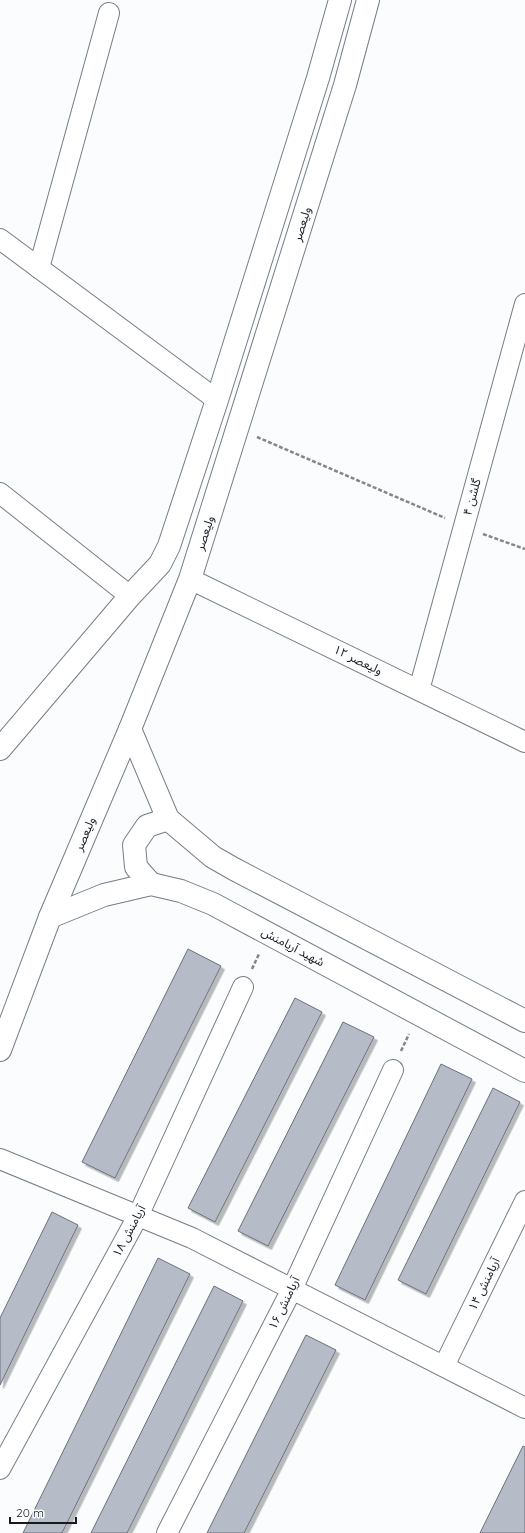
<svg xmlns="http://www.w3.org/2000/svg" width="525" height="1533" viewBox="0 0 525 1533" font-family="Quicksand,'Noto Sans Arabic',sans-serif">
  <defs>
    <filter id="shadow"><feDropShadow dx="3.5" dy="3.5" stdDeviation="0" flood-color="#0004"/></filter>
  </defs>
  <rect width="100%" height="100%" fill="#fafcfe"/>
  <g fill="#b5bcc8" stroke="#6a707b" filter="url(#shadow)">
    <polygon points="188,949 221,966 115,1178 82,1162"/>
    <polygon points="295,998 322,1012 215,1222 188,1208"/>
    <polygon points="343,1022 374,1037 268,1246 238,1231"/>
    <polygon points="441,1064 472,1079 365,1300 335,1285"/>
    <polygon points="493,1088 520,1102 426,1294 398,1280"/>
    <polygon points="52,1212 78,1225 0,1385 0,1318"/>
    <polygon points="158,1258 190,1274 62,1533 23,1533"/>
    <polygon points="214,1286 243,1301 127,1533 91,1533"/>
    <polygon points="306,1335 336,1350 244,1533 207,1533"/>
    <polygon points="523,1446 525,1447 525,1533 480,1533"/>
  </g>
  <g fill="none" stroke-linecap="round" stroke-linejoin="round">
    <defs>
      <g id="minor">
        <polyline points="0,239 217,400"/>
        <polyline points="39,268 109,13"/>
        <polyline points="0,493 130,596"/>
        <polyline points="190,579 525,742"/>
        <polyline points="419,690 525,304"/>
        <polyline points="0,1159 192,1238 525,1408"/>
        <polyline points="444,1366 525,1201"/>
        <polyline points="0,1469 138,1216 243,987"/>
        <polyline points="167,1533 292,1289 393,1070"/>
      </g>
      <g id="secondary">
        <polyline points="130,729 168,819 213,857 234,869 525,1021"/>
        <polyline points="0,749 130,596 160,564 169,546 217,400 318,78 340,0"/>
        <polyline points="151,884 136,867 134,845 147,826 168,819"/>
        <polyline points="50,917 104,895 151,884 181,891 213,904 525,1071"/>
        <polyline points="0,1050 50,917 130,729 190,579 345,85 368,0"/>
      </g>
    </defs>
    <use href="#minor" stroke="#767d88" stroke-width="22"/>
    <use href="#secondary" stroke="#767d88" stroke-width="24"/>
    <g stroke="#84868a" stroke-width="2.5" stroke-dasharray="4 2" stroke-linecap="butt">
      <polyline points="257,437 445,518"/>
      <polyline points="483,534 525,549"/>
      <polyline points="252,969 259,954"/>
      <polyline points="401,1051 409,1034"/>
    </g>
    <use href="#minor" stroke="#fff" stroke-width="20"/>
    <use href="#secondary" stroke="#fff" stroke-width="22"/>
  </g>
  <g text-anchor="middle" stroke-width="3.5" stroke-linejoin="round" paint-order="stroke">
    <g font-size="12" fill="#181a1f" stroke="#fafcfe">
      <text transform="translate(302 224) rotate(-73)" y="4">ولیعصر</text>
      <text transform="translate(472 497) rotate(-75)" y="4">گلشن ۴</text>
      <text transform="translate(205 533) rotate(-72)" y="4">ولیعصر</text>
      <text transform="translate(358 660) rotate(26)" y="4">ولیعصر ۱۲</text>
      <text transform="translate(85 834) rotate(-67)" y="4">ولیعصر</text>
      <text transform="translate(293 947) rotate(28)" y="4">شهید آریامنش</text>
      <text transform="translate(129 1231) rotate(-62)" y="4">آریامنش ۱۸</text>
      <text transform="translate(484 1284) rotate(-64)" y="4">آریامنش ۱۴</text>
      <text transform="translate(284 1303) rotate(-64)" y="4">آریامنش ۱۶</text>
    </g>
  </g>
  <path d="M10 1517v6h66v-6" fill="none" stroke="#181a1f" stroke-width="2"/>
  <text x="16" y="1517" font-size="12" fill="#181a1f" stroke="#fafcfe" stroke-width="3" paint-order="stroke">20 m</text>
</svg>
